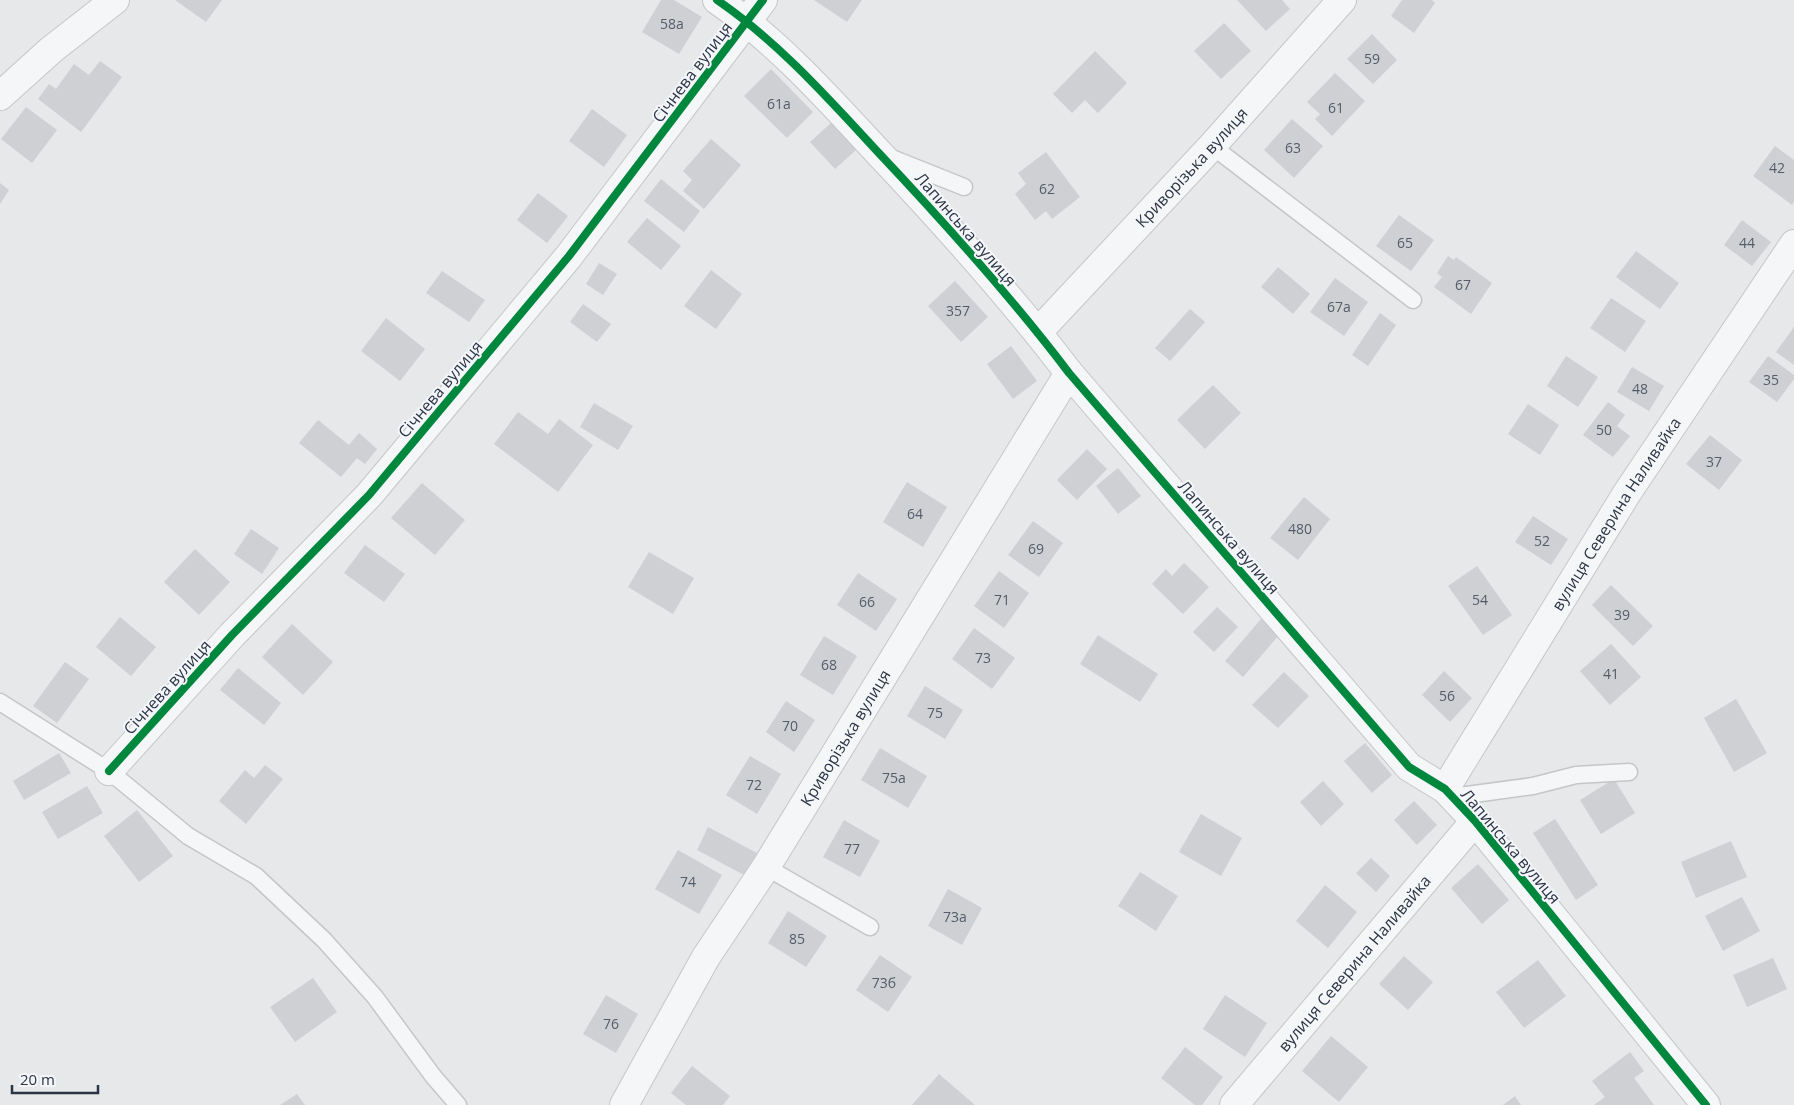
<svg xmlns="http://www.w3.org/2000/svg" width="1794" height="1105" viewBox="0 0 1794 1105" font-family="'Open Sans',sans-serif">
  <rect width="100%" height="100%" fill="#e6e8ea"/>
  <g fill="#ced0d3">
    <polygon points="175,0 222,0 206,22"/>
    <polygon points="661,0 674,0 702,17 679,54 642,32"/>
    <polygon points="814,0 862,0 847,22"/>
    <polygon points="1237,0 1282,0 1290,9 1266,31"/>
    <polygon points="1402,0 1432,0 1435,3 1414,33 1391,16"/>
    <polygon points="1224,23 1251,51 1221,79 1194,51"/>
    <polygon points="1372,34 1397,60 1373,84 1347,59"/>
    <polygon points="1095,51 1127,83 1098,113 1085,100 1072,113 1053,94"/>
    <polygon points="100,61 122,77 81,132 38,99 49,84 56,89 74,64 89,75"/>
    <polygon points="771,69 813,112 787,138 744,96"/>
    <polygon points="1335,73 1365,101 1332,136 1315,119 1320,114 1307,102"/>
    <polygon points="26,107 57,130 32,163 1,139"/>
    <polygon points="592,109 627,135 604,167 569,141"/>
    <polygon points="1292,119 1323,146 1294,178 1264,150"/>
    <polygon points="832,122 857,149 835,169 810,142"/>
    <polygon points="711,139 741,165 704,209 683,191 692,180 683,171"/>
    <polygon points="1775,146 1794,160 1794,201 1792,205 1753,176"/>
    <polygon points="1046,152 1080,197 1052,219 1046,211 1035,220 1015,194 1026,184 1018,173"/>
    <polygon points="661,179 700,211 684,232 644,201"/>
    <polygon points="0,183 9,190 0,204"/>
    <polygon points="538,193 568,216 547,243 517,220"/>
    <polygon points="1399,215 1434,240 1411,271 1376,246"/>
    <polygon points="647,218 681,246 661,270 627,242"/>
    <polygon points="1742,220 1771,242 1752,266 1724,245"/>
    <polygon points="1636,251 1679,283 1660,309 1616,277"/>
    <polygon points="1448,256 1454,260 1456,257 1492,283 1471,314 1434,287 1442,277 1437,273"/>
    <polygon points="599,263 617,274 603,295 586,284"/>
    <polygon points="1278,267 1310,294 1293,314 1261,287"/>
    <polygon points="711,270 742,294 716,329 684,306"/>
    <polygon points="442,271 485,300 469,322 426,293"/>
    <polygon points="1335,278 1368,302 1344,336 1310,312"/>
    <polygon points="955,281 988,317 961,342 928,306"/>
    <polygon points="1611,298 1646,321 1625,352 1590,328"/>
    <polygon points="583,304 611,324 597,342 570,322"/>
    <polygon points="1190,309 1205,322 1170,361 1155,348"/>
    <polygon points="1380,313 1396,325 1368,366 1352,355"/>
    <polygon points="386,318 425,349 400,381 361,351"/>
    <polygon points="1794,327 1794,365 1776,352"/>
    <polygon points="1011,346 1037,381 1013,399 987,364"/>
    <polygon points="1566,356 1598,377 1578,407 1547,386"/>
    <polygon points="1768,356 1794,375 1794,379 1777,402 1749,382"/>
    <polygon points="1632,367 1664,386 1649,411 1617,392"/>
    <polygon points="1213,385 1241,413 1205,449 1177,420"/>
    <polygon points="1608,402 1625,415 1617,426 1630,436 1613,457 1583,435"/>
    <polygon points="594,403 633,426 618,450 580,427"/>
    <polygon points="1528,404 1559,425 1540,455 1508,434"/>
    <polygon points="518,412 548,434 559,419 593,445 558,492 494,444"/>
    <polygon points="318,420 349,445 359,433 377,449 365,464 357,458 341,477 299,443"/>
    <polygon points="1710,435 1742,460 1719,490 1686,464"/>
    <polygon points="1087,449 1107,469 1077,500 1057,480"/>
    <polygon points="1118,468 1141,496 1118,514 1096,486"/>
    <polygon points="907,482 947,507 923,547 883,522"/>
    <polygon points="422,483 465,520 435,555 391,518"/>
    <polygon points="1304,497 1330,519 1298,560 1270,538"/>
    <polygon points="1533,516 1568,539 1551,565 1515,542"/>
    <polygon points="1033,521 1063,543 1039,577 1008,555"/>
    <polygon points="251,529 279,548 262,574 234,554"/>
    <polygon points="365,545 405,574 384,602 344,573"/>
    <polygon points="195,549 230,582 199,615 164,582"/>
    <polygon points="649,552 694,578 673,614 628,587"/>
    <polygon points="1184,563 1209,587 1183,614 1152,584 1166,569 1172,576"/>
    <polygon points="1477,566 1512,615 1483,635 1448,586"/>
    <polygon points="999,571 1029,593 1004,628 974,606"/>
    <polygon points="858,573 897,599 876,631 837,605"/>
    <polygon points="1611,585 1653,626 1633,646 1592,605"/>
    <polygon points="1217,607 1238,627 1214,652 1193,632"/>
    <polygon points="120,617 156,647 131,676 96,647"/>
    <polygon points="1261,619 1280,634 1243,677 1225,661"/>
    <polygon points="292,624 333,662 303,695 262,657"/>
    <polygon points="974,628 1015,658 992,689 952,659"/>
    <polygon points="1098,635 1158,674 1140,702 1080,664"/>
    <polygon points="824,636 857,656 833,695 800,675"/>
    <polygon points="1611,644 1641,677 1610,705 1580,671"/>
    <polygon points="65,662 89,679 57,723 33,706"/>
    <polygon points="238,668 281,703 264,725 220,690"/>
    <polygon points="1444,671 1472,698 1450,722 1422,695"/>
    <polygon points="1284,672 1309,696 1278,728 1252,705"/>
    <polygon points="925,686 963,710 945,739 907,716"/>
    <polygon points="1736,699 1767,753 1734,772 1704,718"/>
    <polygon points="786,701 815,720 794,752 766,732"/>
    <polygon points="1365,743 1392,775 1372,793 1344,761"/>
    <polygon points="880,748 927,776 908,808 861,780"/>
    <polygon points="59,753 71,773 24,800 13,781"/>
    <polygon points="750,756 781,774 757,814 726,795"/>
    <polygon points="265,765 283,779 246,824 219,801 245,770 254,778"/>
    <polygon points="1614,779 1635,813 1601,834 1580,800"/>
    <polygon points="1323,781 1344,804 1321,826 1300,802"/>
    <polygon points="87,786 103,813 58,839 42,812"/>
    <polygon points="1414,801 1437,825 1417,845 1394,820"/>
    <polygon points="137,810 173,856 139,882 104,836"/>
    <polygon points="1201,814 1242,838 1221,876 1179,852"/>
    <polygon points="1555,819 1598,885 1576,900 1533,833"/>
    <polygon points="844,820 880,841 860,877 823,857"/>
    <polygon points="708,827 757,853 746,876 697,850"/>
    <polygon points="1731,841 1747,877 1696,898 1681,862"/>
    <polygon points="678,850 722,875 699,914 655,889"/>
    <polygon points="1371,858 1390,876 1376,892 1356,873"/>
    <polygon points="1478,864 1509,900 1482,924 1451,888"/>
    <polygon points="1140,872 1178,896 1156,931 1118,906"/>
    <polygon points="1325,885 1357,912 1328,948 1296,921"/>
    <polygon points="948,889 982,908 962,945 928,926"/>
    <polygon points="1742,897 1760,931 1723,951 1705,916"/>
    <polygon points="788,911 827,936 806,967 768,943"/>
    <polygon points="880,955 912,977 888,1012 856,990"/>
    <polygon points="1404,956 1433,982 1408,1010 1379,984"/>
    <polygon points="1773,958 1787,989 1747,1007 1733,975"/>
    <polygon points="1538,960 1566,996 1524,1028 1496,992"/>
    <polygon points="313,978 337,1012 295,1042 270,1007"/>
    <polygon points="606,995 638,1014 616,1053 583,1034"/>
    <polygon points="1225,995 1267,1023 1245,1057 1203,1029"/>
    <polygon points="1331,1036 1368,1067 1339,1102 1302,1071"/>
    <polygon points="1185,1047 1223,1077 1202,1105 1195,1105 1161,1078"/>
    <polygon points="1630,1052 1644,1071 1634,1078 1654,1105 1594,1105 1605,1097 1592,1081"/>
    <polygon points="692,1066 730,1096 723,1105 686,1105 671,1093"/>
    <polygon points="939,1074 975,1105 912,1105"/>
    <polygon points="297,1094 305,1105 280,1105"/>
    <polygon points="1515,1096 1521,1105 1503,1105"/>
  </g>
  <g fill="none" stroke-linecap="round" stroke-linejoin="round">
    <defs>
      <g id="lane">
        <polyline points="1212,146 1413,300"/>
        <polyline points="889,157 964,187"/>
        <polyline points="0,702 109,771 188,836 256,876 324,940 375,997 433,1076 458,1105"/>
        <polyline points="1452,797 1533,786 1576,775 1629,772"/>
        <polyline points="766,867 870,927"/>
      </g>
      <g id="street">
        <path d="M717,0C777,41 827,97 876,150C943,221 1010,295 1069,373L1409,767L1445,789L1475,821L1706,1105"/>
        <polyline points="0,96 51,50 115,0"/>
        <path id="s1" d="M1038,332L1212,146L1342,0"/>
        <polyline points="109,771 232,635 369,495 569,256 763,0"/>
        <path id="s2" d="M1445,789L1627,493L1794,244"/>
        <path id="s3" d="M624,1105L706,957L766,867L1069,373"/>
        <path id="s4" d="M1234,1105L1475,821"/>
      </g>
    </defs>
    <use href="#lane" stroke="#c4c6c8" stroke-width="19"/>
    <use href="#street" stroke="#c4c6c8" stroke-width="30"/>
    <use href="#lane" stroke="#f5f6f7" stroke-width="16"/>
    <use href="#street" stroke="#f5f6f7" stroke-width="28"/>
    <defs>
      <g id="cycleway">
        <path d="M717,0C777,41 827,97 876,150C943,221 1010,295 1069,373L1409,767L1445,789L1475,821L1706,1105"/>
        <polyline points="109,771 232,635 369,495 569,256 763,0"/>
      </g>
    </defs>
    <use href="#cycleway" stroke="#f4f6f9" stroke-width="11"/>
    <use href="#cycleway" stroke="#00873e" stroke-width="8"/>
  </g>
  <g text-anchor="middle" stroke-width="4" stroke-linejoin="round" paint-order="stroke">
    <g font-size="14" fill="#545c69">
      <text x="672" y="29">58а</text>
      <text x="1372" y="64">59</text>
      <text x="779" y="109">61а</text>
      <text x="1336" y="113">61</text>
      <text x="1293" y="153">63</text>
      <text x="1777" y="173">42</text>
      <text x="1047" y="194">62</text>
      <text x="1405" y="248">65</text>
      <text x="1747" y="248">44</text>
      <text x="1463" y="290">67</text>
      <text x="1339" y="312">67а</text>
      <text x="958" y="316">357</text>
      <text x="1771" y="385">35</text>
      <text x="1640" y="394">48</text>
      <text x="1604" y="435">50</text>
      <text x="1714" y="467">37</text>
      <text x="915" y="519">64</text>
      <text x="1300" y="534">480</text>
      <text x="1542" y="546">52</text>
      <text x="1036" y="554">69</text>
      <text x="1002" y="605">71</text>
      <text x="1480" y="605">54</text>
      <text x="867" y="607">66</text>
      <text x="1622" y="620">39</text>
      <text x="983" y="663">73</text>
      <text x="829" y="670">68</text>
      <text x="1611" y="679">41</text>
      <text x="1447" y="701">56</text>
      <text x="935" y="718">75</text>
      <text x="790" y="731">70</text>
      <text x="894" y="783">75а</text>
      <text x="754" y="790">72</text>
      <text x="852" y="854">77</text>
      <text x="688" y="887">74</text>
      <text x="955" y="922">73а</text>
      <text x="797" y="944">85</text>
      <text x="884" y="988">73б</text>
      <text x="611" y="1029">76</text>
    </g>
    <g font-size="16" fill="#2b3445" stroke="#f4f6f9">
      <text transform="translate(692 72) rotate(-53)" y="6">Січнева вулиця</text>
      <text dy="6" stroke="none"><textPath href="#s1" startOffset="225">Криворізька вулиця</textPath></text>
      <text transform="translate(966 229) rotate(49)" y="6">Лапинська вулиця</text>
      <text transform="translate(440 389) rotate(-50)" y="6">Січнева вулиця</text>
      <text dy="6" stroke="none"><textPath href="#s2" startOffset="324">вулиця Северина Наливайка</textPath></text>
      <text transform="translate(1229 537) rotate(49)" y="6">Лапинська вулиця</text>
      <text transform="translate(167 687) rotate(-48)" y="6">Січнева вулиця</text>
      <text dy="6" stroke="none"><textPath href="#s3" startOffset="429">Криворізька вулиця</textPath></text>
      <text transform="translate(1511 846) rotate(50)" y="6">Лапинська вулиця</text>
      <text dy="6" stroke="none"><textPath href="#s4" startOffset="186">вулиця Северина Наливайка</textPath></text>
    </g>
  </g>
  <path d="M12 1085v8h86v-8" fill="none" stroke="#2b3445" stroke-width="2.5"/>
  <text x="20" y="1085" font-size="15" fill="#2b3445" stroke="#f4f6f9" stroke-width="4" paint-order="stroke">20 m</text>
</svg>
